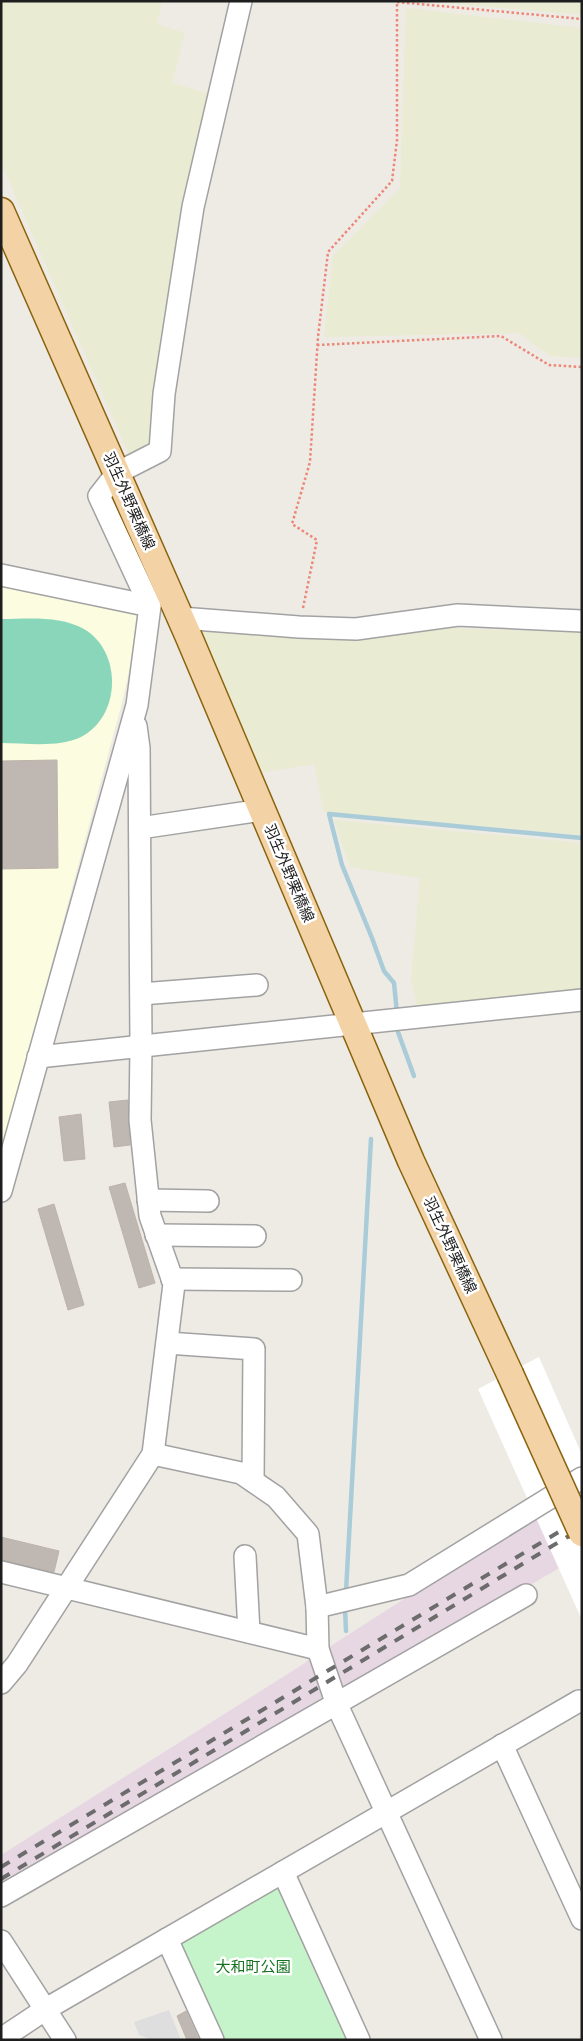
<svg xmlns="http://www.w3.org/2000/svg" width="583" height="2041" viewBox="0 0 583 2041" font-family="'Source Sans 3','Noto Sans JP',sans-serif">
  <rect width="100%" height="100%" fill="#eeebe5"/>
  <g fill="#e6d7e3">
    <polygon points="582,1485 582,1555 340,1695 326,1649"/>
    <polygon points="312,1656 332,1702 1,1891 1,1855 305,1663"/>
  </g>
  <polygon fill="#fbfce0" points="1,580 143,606 123,699 1,1152"/>
  <g fill="#e9ebd2">
    <polygon points="1,1 162,1 157,24 185,33 172,83 215,95 155,450 132,461 1,163"/>
    <polygon points="420,1 582,1 582,15"/>
    <polygon points="406,8 582,28 582,358 550,356 519,333 324,337 333,256 400,189"/>
    <polygon points="192,626 401,627 582,632 582,835 324,813 314,764 252,774"/>
    <polygon points="334,820 582,843 582,992 418,1010 411,980 420,878 350,867"/>
  </g>
  <polygon fill="#c6f4ca" points="281,1877 352,2040 219,2040 173,1940"/>
  <path fill="#8ad6ba" d="M1,619C28,619 59,615 84,629C123,652 121,717 81,737C58,748 26,743 1,743Z"/>
  <polygon fill="#dedede" points="169,2010 181,2040 152,2040 139,2035 134,2022"/>
  <polygon fill="#fff" points="539,1357 582,1455 582,1620 478,1389"/>
  <g fill="none" stroke-linecap="round" stroke-linejoin="round">
    <g stroke="#a9ccd8" stroke-width="4.5">
      <polyline points="397,1013 394,983 384,971 372,938 342,865 329,814 582,838"/>
      <polyline points="398,1032 414,1076"/>
      <polyline points="346,1591 371,1139"/>
      <polyline points="345,1608 346,1631"/>
    </g>
  </g>
  <g fill="#beb7b2" stroke="#beb3a9">
    <polygon points="57,760 58,868 1,869 1,761"/>
    <polygon points="128,1100 130,1145 114,1147 109,1102"/>
    <polygon points="81,1114 85,1159 64,1161 59,1117"/>
    <polygon points="125,1183 155,1283 139,1288 109,1187"/>
    <polygon points="54,1204 84,1305 68,1310 38,1209"/>
    <polygon points="1,1537 59,1551 54,1572 1,1560"/>
    <polygon points="186,2011 199,2040 187,2040 177,2016"/>
  </g>
  <g fill="none" stroke-linecap="round" stroke-linejoin="round">
    <defs>
      <g id="minor">
        <polyline points="1,575 150,606"/>
        <polyline points="181,618 299,627 356,629 458,615 582,621"/>
        <polyline points="140,828 262,810"/>
        <polyline points="141,994 257,985"/>
        <polyline points="38,1057 582,1000"/>
        <polyline points="1,1191 137,705 150,606 99,496 117,473 160,451 164,394 193,207 241,1"/>
        <polyline points="148,1200 208,1201"/>
        <polyline points="156,1235 255,1236"/>
        <polyline points="172,1279 291,1280"/>
        <polyline points="167,1343 254,1349 253,1481"/>
        <polyline points="153,1454 241,1473 276,1497 308,1534 317,1607 318,1649 337,1705 491,2040"/>
        <polyline points="245,1556 249,1632"/>
        <polyline points="1,1572 318,1649"/>
        <polyline points="317,1607 409,1585 582,1478"/>
        <polyline points="1,1683 17,1664 153,1454 174,1284 150,1216 140,1120 141,1046 139,748 136,726"/>
        <polyline points="502,1745 582,1919"/>
        <polyline points="283,1872 359,2040"/>
        <polyline points="1,1896 526,1595"/>
        <polyline points="167,1939 213,2040"/>
        <polyline points="1,1941 65,2040"/>
        <polyline points="1,2039 46,2009 579,1701"/>
      </g>
      <polyline id="major" points="1,211 188,635 411,1161 510,1374"/>
    </defs>
    <use href="#minor" stroke="#a2a2a2" stroke-width="24"/>
    <use href="#major" stroke="#8a630e" stroke-width="29"/>
    <g stroke="#ec8677" stroke-width="2.5" stroke-dasharray="2.5 2.5" stroke-linecap="butt">
      <polyline points="397,2 582,19"/>
      <polyline points="317,345 501,336 549,365 582,367"/>
      <polyline points="303,608 317,540 292,524 310,462 318,337 328,252 392,181 397,140 397,1"/>
    </g>
    <use href="#minor" stroke="#fff" stroke-width="21"/>
    <use href="#major" stroke="#f3d3a5" stroke-width="26"/>
    <g stroke="#6c6c6c" stroke-width="4" stroke-dasharray="10 10" stroke-linecap="butt">
      <polyline points="1,1867 582,1518"/>
      <polyline points="1,1879 582,1528"/>
    </g>
    <defs>
      <polyline id="major-bridge" points="510,1374 582,1533"/>
    </defs>
    <use href="#major-bridge" stroke="#8a630e" stroke-width="29" stroke-linecap="butt"/>
    <use href="#major-bridge" stroke="#f3d3a5" stroke-width="26"/>
  </g>
  <g text-anchor="middle" stroke-width="5" stroke-linejoin="round" paint-order="stroke">
    <g font-size="15" fill="#1e1e1e" stroke="#fff">
      <text transform="translate(129 501) rotate(66)" y="5">羽生外野栗橋線</text>
      <text transform="translate(289 873) rotate(67)" y="5">羽生外野栗橋線</text>
      <text transform="translate(450 1245) rotate(65)" y="5">羽生外野栗橋線</text>
    </g>
    <g font-size="15" fill="#16721f" stroke="#fff">
      <text x="253" y="1972">大和町公園</text>
    </g>
  </g>
  <rect width="583" height="2041" fill="none" stroke="#1e1e1e" stroke-width="5"/>
</svg>
